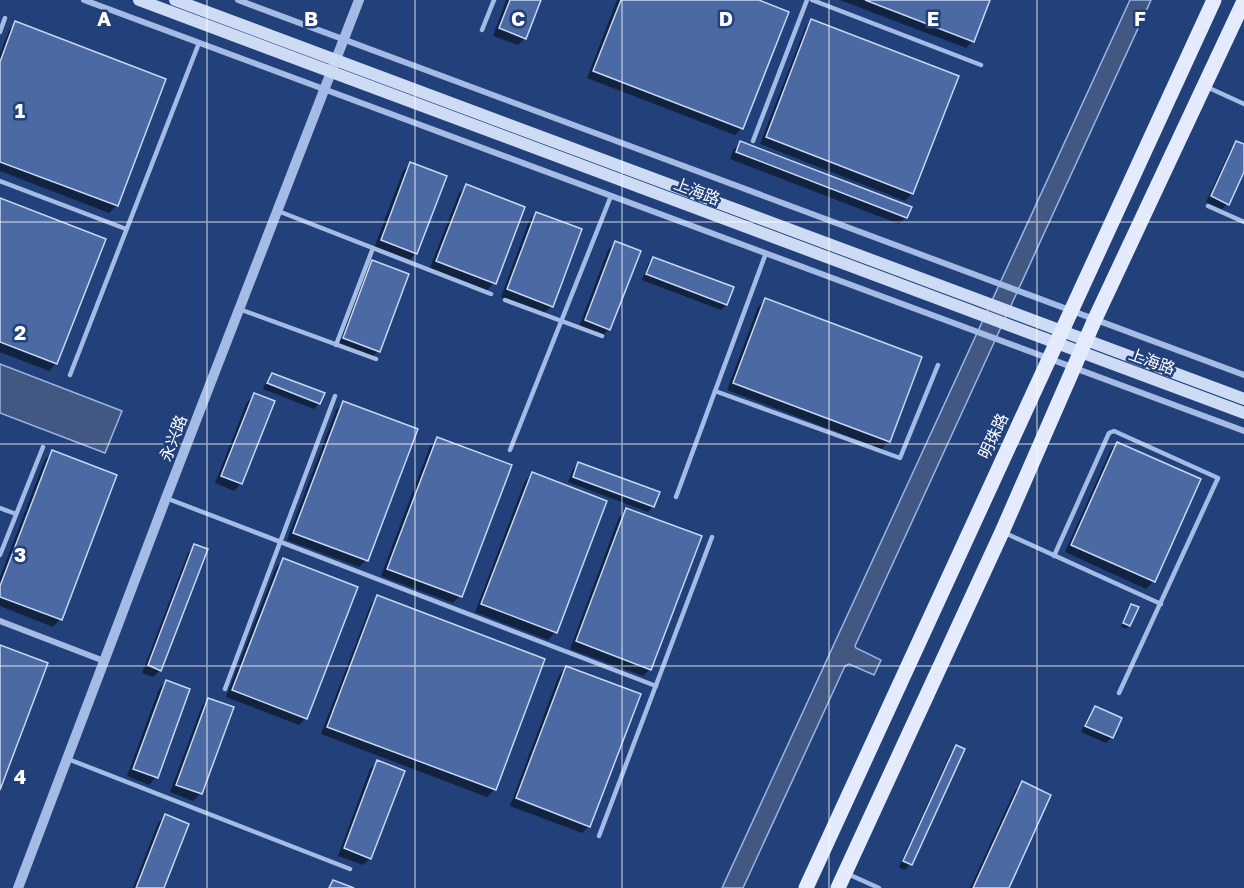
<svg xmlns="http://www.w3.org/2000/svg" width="1244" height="888" viewBox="0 0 1244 888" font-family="'Golos Text','Noto Sans SC',sans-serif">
  <rect width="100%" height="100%" fill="#22407a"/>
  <g fill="#425883" stroke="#98b5e6" stroke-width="1.5">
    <polygon points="1130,0 1151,0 855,646 856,648 881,660 874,675 849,664 845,666 743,888 722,888"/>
    <polygon points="0,364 122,411 105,453 0,413"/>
  </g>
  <g fill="#0007">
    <polygon points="506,0 539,0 525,38 518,45 493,36"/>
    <polygon points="617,0 755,0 742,128 735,135 587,78"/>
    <polygon points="840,0 989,0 973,41 966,48"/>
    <polygon points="812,21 912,193 905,201 760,144 805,28"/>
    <polygon points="16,23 164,80 116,206 109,213 0,171 0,53 9,30"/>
    <polygon points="1237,142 1244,146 1244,168 1227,204 1222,209 1206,202 1231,148"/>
    <polygon points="741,143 906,217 899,224 730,159 733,150"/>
    <polygon points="410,164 416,253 409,261 374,248 403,171"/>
    <polygon points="466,186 494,283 487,290 430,268 459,193"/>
    <polygon points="0,200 56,363 49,371 0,352"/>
    <polygon points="537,213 552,306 544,313 501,297 529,221"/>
    <polygon points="615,243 609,329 602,336 579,327 608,250"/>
    <polygon points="653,258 726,305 721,310 642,280 648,264"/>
    <polygon points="373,262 378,351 371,358 337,345 365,269"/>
    <polygon points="765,300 889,441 882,449 727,390 758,307"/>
    <polygon points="272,374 319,403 314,409 263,389 267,380"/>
    <polygon points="254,395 241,483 234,491 215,483 247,402"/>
    <polygon points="344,402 366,560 359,567 287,540 336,410"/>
    <polygon points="438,439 460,596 453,603 381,576 430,446"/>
    <polygon points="1117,443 1199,480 1154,581 1146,589 1065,552 1110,451"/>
    <polygon points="52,452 60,619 53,627 0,606 0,577 45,459"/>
    <polygon points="579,463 653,506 648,512 568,482 573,469"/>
    <polygon points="533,473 606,502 555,632 548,640 475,612 525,481"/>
    <polygon points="627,510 650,669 643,676 570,649 619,517"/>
    <polygon points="195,546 160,670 153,677 142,673 188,553"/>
    <polygon points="284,560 306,718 299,725 226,697 276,567"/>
    <polygon points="378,597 543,660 494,790 487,797 321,734 371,604"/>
    <polygon points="1132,606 1129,625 1126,629 1121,626"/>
    <polygon points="567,667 589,826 582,833 510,806 559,675"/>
    <polygon points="166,681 156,777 149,785 127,776 159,689"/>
    <polygon points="209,699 201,793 193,801 170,792 202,706"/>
    <polygon points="1095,707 1112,737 1106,743 1081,732 1090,713"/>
    <polygon points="956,747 963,750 910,864 905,870 899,867 951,752"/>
    <polygon points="377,762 370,858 363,865 338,856 370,769"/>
    <polygon points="1022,783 1007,888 970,888 1015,790"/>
    <polygon points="165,816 163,888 133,888 158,823"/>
  </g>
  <g fill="#4b69a3" stroke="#c7d7f4" stroke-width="1.5">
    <polygon points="510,0 541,0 526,39 499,28"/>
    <polygon points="621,0 759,0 789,12 743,129 593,71"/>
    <polygon points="865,0 990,0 974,42"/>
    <polygon points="811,19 959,76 913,194 766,137"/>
    <polygon points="15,21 166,79 118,206 0,162 0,62"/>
    <polygon points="740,141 912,207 907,218 736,152"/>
    <polygon points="1236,141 1244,144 1244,172 1229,205 1211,196"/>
    <polygon points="410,162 447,176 417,254 381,240"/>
    <polygon points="466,184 525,207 496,284 436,261"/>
    <polygon points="0,198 106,239 57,364 0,342"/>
    <polygon points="536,212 582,229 553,307 507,289"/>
    <polygon points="615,241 641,251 610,330 585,320"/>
    <polygon points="653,257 734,287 727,305 646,274"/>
    <polygon points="372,260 409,274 380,352 343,338"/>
    <polygon points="765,298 922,357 890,442 733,383"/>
    <polygon points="272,373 325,393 320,404 267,383"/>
    <polygon points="254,393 275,401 242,484 221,476"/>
    <polygon points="343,401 418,429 368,561 293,533"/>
    <polygon points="437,437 512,465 462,597 387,569"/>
    <polygon points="1117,442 1201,479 1155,582 1071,545"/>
    <polygon points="52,450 117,475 62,620 0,597 0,586"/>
    <polygon points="578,462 660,492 654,507 573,477"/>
    <polygon points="532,472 607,501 557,633 481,604"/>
    <polygon points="626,508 702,536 651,670 576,641"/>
    <polygon points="194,544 208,549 161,671 148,665"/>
    <polygon points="283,558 358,587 307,719 232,690"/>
    <polygon points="377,595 545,659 496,790 327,727"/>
    <polygon points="1131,604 1139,607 1130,626 1123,623"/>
    <polygon points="0,645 48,663 0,790"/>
    <polygon points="566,666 641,694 590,827 516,798"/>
    <polygon points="166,680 190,689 158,778 133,769"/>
    <polygon points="208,698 234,707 202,794 176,785"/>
    <polygon points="1095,706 1122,718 1113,738 1085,726"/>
    <polygon points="956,745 965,749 912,865 903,861"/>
    <polygon points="377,760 405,771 371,859 344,848"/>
    <polygon points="1022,781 1051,795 1009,888 973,888"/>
    <polygon points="165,814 189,824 164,888 136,888"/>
    <polygon points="333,880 354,888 329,888"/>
  </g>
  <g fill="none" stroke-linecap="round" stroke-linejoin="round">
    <g stroke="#a4bbe5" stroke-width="4.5">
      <polyline points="812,0 981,65"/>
      <polyline points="482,30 494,0"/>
      <polyline points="0,32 5,18"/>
      <polyline points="1207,87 1244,104"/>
      <polyline points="753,141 807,0"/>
      <polyline points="0,181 126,229"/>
      <polyline points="1208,206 1244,222"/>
      <polyline points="278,211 491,294"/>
      <polyline points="505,300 602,336"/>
      <polyline points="239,309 376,359"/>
      <polyline points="336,345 373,248"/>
      <polyline points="70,375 199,43"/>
      <polyline points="715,391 900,458 938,365"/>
      <polyline points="510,450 611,196"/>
      <polyline points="676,497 766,253"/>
      <polyline points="166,498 656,686"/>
      <polyline points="0,508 16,514"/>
      <polyline points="1005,533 1161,604"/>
      <polyline points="0,555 43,447"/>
      <polyline points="1054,556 1109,433 1114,431 1218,478 1119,693"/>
      <polyline points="225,689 335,396"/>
      <polyline points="68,759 350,869"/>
      <polyline points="599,836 712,537"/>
      <polyline points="848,874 879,888"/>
    </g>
    <g stroke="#a4bbe5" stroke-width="6">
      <polyline points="84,0 1244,431"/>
      <polyline points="238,0 1244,375"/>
      <polyline points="0,621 104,661"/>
    </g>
    <polyline stroke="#a4bbe5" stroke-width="10" points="18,888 166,498 359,0"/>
    <g stroke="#cddbf4" stroke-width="12">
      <polyline points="139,0 1244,413"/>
      <polyline points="175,0 1244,399"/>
    </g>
    <g stroke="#e4ebfc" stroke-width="15">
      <polyline points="806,888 1214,0"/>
      <polyline points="838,888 1002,532 1095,319 1244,1"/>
    </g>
  </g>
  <path fill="none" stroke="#fff" stroke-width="1.5" stroke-opacity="0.55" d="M207,0V888M415,0V888M622,0V888M829,0V888M1037,0V888M0,222H1244M0,444H1244M0,666H1244"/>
  <g text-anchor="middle" stroke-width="5" stroke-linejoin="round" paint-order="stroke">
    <g font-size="16" fill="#fff" stroke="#22407a">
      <text transform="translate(697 191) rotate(21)" y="6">上海路</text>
      <text transform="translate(1152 361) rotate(20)" y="6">上海路</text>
      <text transform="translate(993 436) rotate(-65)" y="6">明珠路</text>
      <text transform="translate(173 438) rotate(-69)" y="6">永兴路</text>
    </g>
  </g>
  <g font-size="20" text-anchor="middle" font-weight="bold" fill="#fff" stroke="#22407a" stroke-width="5" stroke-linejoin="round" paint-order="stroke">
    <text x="104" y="26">A</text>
    <text x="311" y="26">B</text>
    <text x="518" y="26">C</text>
    <text x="726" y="26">D</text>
    <text x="933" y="26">E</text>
    <text x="1140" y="26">F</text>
    <text x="20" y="118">1</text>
    <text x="20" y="340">2</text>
    <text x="20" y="562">3</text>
    <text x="20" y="784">4</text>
  </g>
</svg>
